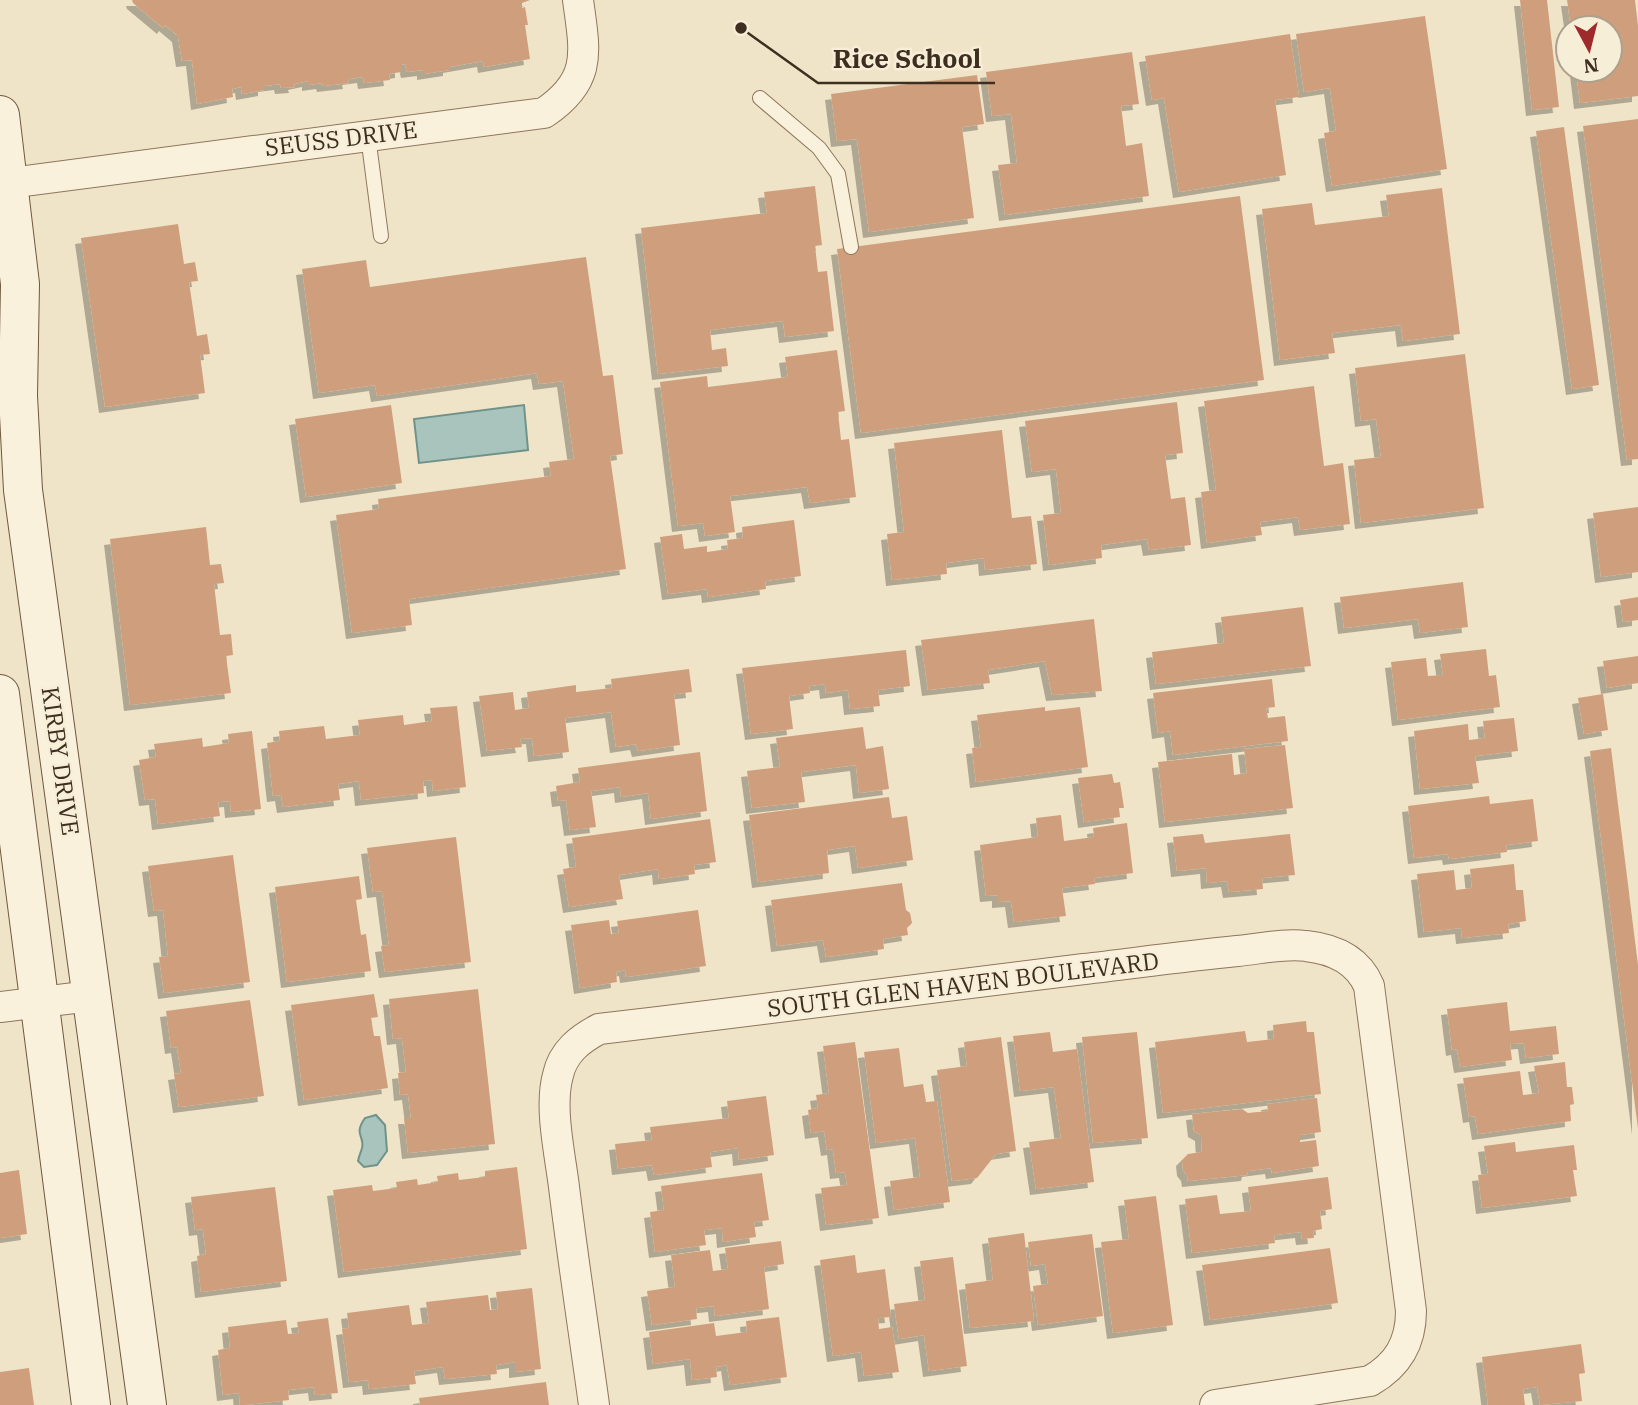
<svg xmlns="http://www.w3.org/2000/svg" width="1638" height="1405" viewBox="0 0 1638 1405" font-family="'IBM Plex Serif',serif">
  <defs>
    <filter id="shadow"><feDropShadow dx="-6" dy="6" stdDeviation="0" flood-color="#0004"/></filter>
  </defs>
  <rect width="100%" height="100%" fill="#f0e4c8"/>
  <g fill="#a9c4bc" stroke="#6f938a" stroke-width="2">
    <polygon points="524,405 528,450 419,463 414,419"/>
    <path d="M376,1115L385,1125L387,1151L377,1165L364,1167L358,1161C359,1156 361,1152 362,1148C365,1136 353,1135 365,1118Z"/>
  </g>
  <g fill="#cf9f7d" filter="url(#shadow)">
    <polygon points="132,0 530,0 522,3 522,8 525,7 528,25 525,25 530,59 484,67 483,61 449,67 449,70 423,74 423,70 407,72 405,64 401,65 401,72 389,74 390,80 364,83 363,77 348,79 349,83 323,86 322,83 308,85 308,81 294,84 295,87 281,88 280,84 264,86 264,90 242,94 241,87 232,89 233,97 197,104 192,60 182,61 178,36 165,25 163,28 133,3"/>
    <polygon points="1520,0 1547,0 1559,107 1532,110"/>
    <polygon points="1567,0 1635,0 1638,26 1638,96 1580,103 1576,70 1610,70 1610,28 1571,28"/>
    <polygon points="1425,16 1447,169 1332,186 1324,133 1336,131 1330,88 1304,92 1296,34"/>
    <polygon points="1290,34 1299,97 1275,100 1286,175 1179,192 1164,98 1152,100 1145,56"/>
    <polygon points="1132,52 1139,104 1121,106 1126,146 1142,143 1149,196 1005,215 998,165 1017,163 1011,114 992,116 986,72"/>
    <polygon points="977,75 984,124 962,127 974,218 869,232 857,139 837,141 831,94"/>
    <polygon points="1638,119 1638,459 1627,460 1583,126"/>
    <polygon points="1564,127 1599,385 1572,389 1536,131"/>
    <polygon points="815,186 822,245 815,246 818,272 827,271 834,331 785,337 783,321 710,330 712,350 726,348 728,366 658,374 641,228 767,213 764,192"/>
    <polygon points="1442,188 1460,334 1403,341 1401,325 1332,333 1335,353 1280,360 1262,209 1312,203 1315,225 1389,216 1386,195"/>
    <polygon points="1240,196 1264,380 861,433 837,249"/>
    <polygon points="178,224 184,264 195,262 198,281 189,282 197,336 207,334 210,354 200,355 205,393 105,407 81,238"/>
    <polygon points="586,257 603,376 613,375 623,454 610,456 626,569 409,599 412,625 352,633 336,515 379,509 378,499 551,476 549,462 574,459 563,381 539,384 537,373 377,396 375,385 319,393 302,269 366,260 370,287"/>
    <polygon points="837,350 845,411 838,412 841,440 849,439 856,497 810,503 807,487 730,496 735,532 705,536 703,523 678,526 660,382 707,376 708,387 788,377 785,357"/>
    <polygon points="1465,354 1484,508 1361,523 1354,460 1381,457 1376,419 1361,421 1355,368"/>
    <polygon points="1314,386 1324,466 1343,463 1350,524 1300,530 1298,517 1260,522 1262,535 1207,543 1201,492 1216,490 1204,401"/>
    <polygon points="1177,402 1183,453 1165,455 1171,499 1185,497 1191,545 1149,550 1147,539 1101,545 1102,558 1049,565 1043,515 1061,513 1056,469 1032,472 1025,421"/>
    <polygon points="391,405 402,483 306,497 295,419"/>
    <polygon points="1002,430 1012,518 1031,516 1037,564 985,570 984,558 946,563 947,574 892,580 887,534 904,532 894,443"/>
    <polygon points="1638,507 1638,572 1601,577 1593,513"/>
    <polygon points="794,520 801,576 765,581 766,589 708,597 707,589 668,594 660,537 682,534 684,549 707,546 707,552 728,549 727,540 743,538 742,527"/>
    <polygon points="206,527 210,565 221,564 224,583 214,584 220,635 231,634 233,655 226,656 231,693 130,705 110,539"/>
    <polygon points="1463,582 1468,627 1420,633 1418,619 1344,628 1340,597"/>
    <polygon points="1638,597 1638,620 1623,622 1620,600"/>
    <polygon points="1303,607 1311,666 1156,684 1152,652 1224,643 1221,617"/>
    <polygon points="1094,619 1102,691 1052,695 1045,661 988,670 990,683 928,690 921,640"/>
    <polygon points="1486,649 1489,676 1496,675 1500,707 1398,720 1391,662 1426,658 1428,676 1443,675 1440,654"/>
    <polygon points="906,650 910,686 878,690 880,706 850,709 848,690 826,693 825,684 809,686 810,693 789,696 793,729 751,734 742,668"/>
    <polygon points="1638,656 1638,683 1607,688 1603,661"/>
    <polygon points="689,669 692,692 674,694 680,745 638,751 636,744 616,747 611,712 565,718 569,752 534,756 532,738 520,739 522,747 487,751 479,696 513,692 515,710 529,708 527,692 576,685 576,692 612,688 611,679"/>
    <polygon points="1272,679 1275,707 1266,708 1268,718 1285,716 1288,741 1173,755 1170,731 1158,733 1153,693"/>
    <polygon points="1603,694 1608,730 1584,734 1578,698"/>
    <polygon points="457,706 466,787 433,791 432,780 423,781 424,793 361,800 359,781 338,784 340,800 283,807 281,795 273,796 267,743 280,741 279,731 324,726 326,739 360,735 358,720 403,715 404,725 432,721 430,708"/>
    <polygon points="1045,707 1045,711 1080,707 1088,767 976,782 972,748 981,747 977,715"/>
    <polygon points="1514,718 1518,751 1475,756 1479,783 1420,789 1414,731 1468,724 1469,740 1485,738 1483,721"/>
    <polygon points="863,727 866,749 883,746 889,789 859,793 856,765 801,772 805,802 752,808 747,771 780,767 776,738"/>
    <polygon points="252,731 261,809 231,812 230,801 218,802 220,816 158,824 155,799 145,800 139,760 156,757 154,744 202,738 203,747 229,743 228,734"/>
    <polygon points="1285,745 1293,808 1165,822 1158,762 1232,754 1234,775 1247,773 1244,749"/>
    <polygon points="1611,748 1638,965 1638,1129 1590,751"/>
    <polygon points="700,752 707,811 651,819 648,793 621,797 620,787 591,791 596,827 570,830 566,800 558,801 556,786 580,782 578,768"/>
    <polygon points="1112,774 1114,783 1120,782 1124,808 1119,808 1120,817 1084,822 1078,778"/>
    <polygon points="1489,796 1490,804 1533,799 1538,841 1506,845 1507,852 1449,859 1448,854 1414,858 1408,806"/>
    <polygon points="889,797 892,818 907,816 913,860 858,868 855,846 827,850 829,873 758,882 749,815"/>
    <polygon points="1061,815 1064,841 1094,837 1093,828 1127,823 1133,873 1094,878 1095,884 1062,888 1066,916 1014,922 1011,901 998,902 998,895 986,896 980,845 1038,837 1036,818"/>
    <polygon points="710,819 716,862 694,865 695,874 659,879 658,869 619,875 623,899 569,907 563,869 576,867 572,838"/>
    <polygon points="1203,834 1205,843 1290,834 1295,875 1262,878 1263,889 1229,892 1227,881 1207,883 1206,868 1177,871 1173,837"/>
    <polygon points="456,837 471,962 385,972 381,946 389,945 382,891 373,892 367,848"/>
    <polygon points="233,855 250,982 164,993 159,957 168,956 163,910 154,911 148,866"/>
    <polygon points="1514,864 1516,890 1523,890 1526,921 1508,924 1509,933 1462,938 1461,928 1424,932 1417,874 1454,870 1456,890 1472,888 1470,869"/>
    <polygon points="359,876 362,899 356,900 361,935 366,934 371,971 287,982 275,887"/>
    <polygon points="902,883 906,910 910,913 912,923 907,928 908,935 883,939 884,949 826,957 823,940 777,946 771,900"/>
    <polygon points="698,910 706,966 626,977 625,970 616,972 617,982 580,988 571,925 609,920 611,934 619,933 617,921"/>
    <polygon points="478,989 495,1144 408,1153 404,1118 411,1118 408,1094 400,1095 398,1073 406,1072 402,1038 393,1039 389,999"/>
    <polygon points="374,994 378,1017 371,1018 374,1036 380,1036 388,1088 304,1100 291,1005"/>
    <polygon points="250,1000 264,1096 179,1107 174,1074 181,1073 177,1047 171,1048 166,1011"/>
    <polygon points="1507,1002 1510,1031 1556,1026 1559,1054 1526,1058 1524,1043 1510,1044 1512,1060 1460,1067 1457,1049 1452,1050 1447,1009"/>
    <polygon points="1306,1021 1307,1032 1314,1032 1321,1094 1163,1113 1155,1042 1245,1031 1247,1042 1274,1039 1273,1025"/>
    <polygon points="1050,1032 1053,1052 1077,1049 1094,1182 1036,1189 1029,1142 1061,1138 1054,1087 1020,1091 1013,1036"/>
    <polygon points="1137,1032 1148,1138 1093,1143 1082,1037"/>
    <polygon points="1001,1037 1016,1151 996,1154 977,1178 952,1181 937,1070 967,1066 964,1042"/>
    <polygon points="855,1042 879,1218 826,1225 821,1188 847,1185 845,1172 836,1173 833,1149 827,1150 824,1131 811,1133 808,1110 818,1108 816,1095 829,1093 823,1046"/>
    <polygon points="899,1048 904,1087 923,1084 926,1102 937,1101 950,1202 894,1210 890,1181 920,1177 915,1138 876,1143 864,1052"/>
    <polygon points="1565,1062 1567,1087 1572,1087 1574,1104 1570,1105 1571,1121 1478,1134 1475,1116 1469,1117 1463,1078 1520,1071 1523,1095 1539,1093 1534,1066"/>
    <polygon points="766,1096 774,1155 739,1160 738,1148 710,1152 712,1167 654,1175 652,1165 618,1169 615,1144 652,1140 650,1127 729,1118 727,1101"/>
    <polygon points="1317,1098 1321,1132 1300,1135 1300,1142 1316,1140 1319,1166 1272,1173 1271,1168 1248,1171 1247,1175 1188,1181 1187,1175 1183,1170 1182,1160 1188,1154 1202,1152 1201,1135 1194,1131 1192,1114 1242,1109 1248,1113 1268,1111 1267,1104"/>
    <polygon points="1515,1142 1516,1152 1574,1145 1577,1170 1573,1170 1577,1196 1482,1208 1478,1175 1488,1174 1484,1146"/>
    <polygon points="517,1167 527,1249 344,1272 333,1190 372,1185 373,1191 397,1188 396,1182 417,1179 418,1185 438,1182 437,1176 458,1173 459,1180 485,1177 485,1171"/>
    <polygon points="19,1170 27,1234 0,1238 0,1173"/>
    <polygon points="762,1173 769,1220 754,1222 756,1237 723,1242 722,1228 704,1230 706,1245 655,1252 650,1212 664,1210 661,1186"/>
    <polygon points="1328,1177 1332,1209 1320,1211 1322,1229 1313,1231 1314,1238 1302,1239 1301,1232 1274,1235 1275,1243 1192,1253 1185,1199 1217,1195 1220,1214 1251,1211 1248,1187"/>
    <polygon points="275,1187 287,1281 201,1292 197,1256 206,1254 203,1229 195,1230 191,1197"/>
    <polygon points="1156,1196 1173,1325 1113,1333 1101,1242 1129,1239 1124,1200"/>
    <polygon points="1024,1233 1034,1321 970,1328 965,1284 993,1280 988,1238"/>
    <polygon points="1092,1234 1103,1316 1038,1325 1033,1286 1048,1284 1045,1264 1031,1266 1028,1242"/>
    <polygon points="781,1241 784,1264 764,1267 769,1309 715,1316 714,1306 696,1308 697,1319 652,1325 647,1291 675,1287 671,1255 710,1250 713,1271 728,1269 725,1248"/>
    <polygon points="1330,1248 1338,1303 1210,1320 1202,1265"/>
    <polygon points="855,1255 857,1273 885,1269 891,1317 878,1318 879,1329 892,1327 899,1372 864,1376 861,1352 833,1356 820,1260"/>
    <polygon points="953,1257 967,1366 929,1371 924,1335 899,1339 894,1304 925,1300 920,1261"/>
    <polygon points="532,1288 541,1369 515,1372 515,1362 496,1365 497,1374 445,1379 443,1367 414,1371 416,1384 369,1389 368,1380 349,1382 342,1329 349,1328 347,1313 409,1305 412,1325 429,1323 426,1302 488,1295 490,1310 498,1309 496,1292"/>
    <polygon points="779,1317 787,1377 730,1385 727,1365 716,1367 717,1377 692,1380 690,1359 653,1364 649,1332 714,1323 716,1336 747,1332 746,1321"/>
    <polygon points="328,1318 338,1393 315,1395 314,1387 288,1390 289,1400 245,1405 240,1405 239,1393 223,1395 218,1350 230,1348 228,1327 286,1320 288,1334 299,1333 297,1322"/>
    <polygon points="1581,1344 1585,1373 1579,1374 1582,1401 1540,1405 1537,1387 1523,1389 1525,1405 1488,1405 1482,1357"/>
    <polygon points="29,1368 34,1405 0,1405 0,1372"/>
    <polygon points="546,1382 549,1405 420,1405 419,1398"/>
  </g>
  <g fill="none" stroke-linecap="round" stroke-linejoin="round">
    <defs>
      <g id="lane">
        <polyline points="760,98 819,148 838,174 851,247"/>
        <polyline points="368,136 381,236"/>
      </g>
      <g id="street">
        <path d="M10,183L544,113C593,80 585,52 578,0"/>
        <polyline points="0,1007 91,996"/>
        <path d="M594,1405C584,1332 573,1260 564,1187C560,1154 549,1107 558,1075C563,1052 580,1039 599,1029C761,1010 923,990 1084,969C1135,963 1186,956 1237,951C1259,949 1284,943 1306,946C1334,949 1358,960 1369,986L1411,1311C1411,1343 1398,1365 1370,1381L1215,1405"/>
      </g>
      <g id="secondary">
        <polyline points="0,115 20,284 18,396 23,490 147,1405"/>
        <polyline points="0,694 91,1405"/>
      </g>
    </defs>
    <use href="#lane" stroke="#8d765c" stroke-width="16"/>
    <use href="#street" stroke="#8d765c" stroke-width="32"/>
    <use href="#secondary" stroke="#6f573f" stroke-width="40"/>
    <use href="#lane" stroke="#faf1dc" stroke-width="14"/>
    <use href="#street" stroke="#faf1dc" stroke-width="30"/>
    <use href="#secondary" stroke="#faf1dc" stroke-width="38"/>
  </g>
  <g text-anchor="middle" stroke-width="5" stroke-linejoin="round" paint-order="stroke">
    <g font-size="24" fill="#3d2e20" stroke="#f7eed8">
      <text transform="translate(341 139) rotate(-7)" y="8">SEUSS DRIVE</text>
      <text transform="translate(60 761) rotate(82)" y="8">KIRBY DRIVE</text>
      <text transform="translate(963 985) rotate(-7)" y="8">SOUTH GLEN HAVEN BOULEVARD</text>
    </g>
  </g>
  <path fill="none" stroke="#3d2e20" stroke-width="2.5" d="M741 28L818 83H995"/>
  <circle fill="#3d2e20" stroke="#f7eed8" stroke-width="2.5" cx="741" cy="28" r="7"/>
  <g font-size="26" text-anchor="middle" font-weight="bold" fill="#3d2e20" stroke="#f7eed8" stroke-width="5" stroke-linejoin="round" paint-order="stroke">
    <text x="907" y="68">Rice School</text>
  </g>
  <g transform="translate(1589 49) rotate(173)"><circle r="33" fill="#f7eed8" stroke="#ada18e" stroke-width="2"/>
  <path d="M0-5L12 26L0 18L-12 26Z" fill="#9e2a2b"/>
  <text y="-10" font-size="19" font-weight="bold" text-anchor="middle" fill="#3d2e20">N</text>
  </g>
</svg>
